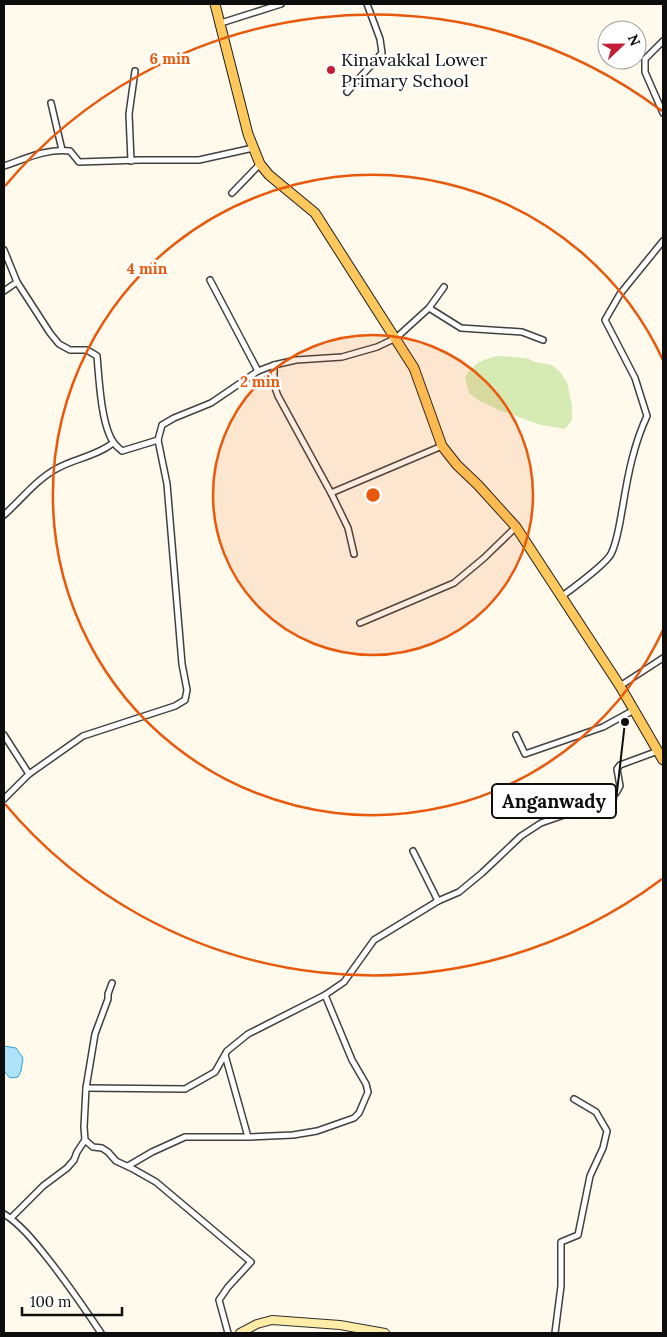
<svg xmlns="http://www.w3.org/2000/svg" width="667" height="1337" viewBox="0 0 667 1337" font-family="Lora,serif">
  <rect width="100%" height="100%" fill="#fffaec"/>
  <path fill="#d6ebb4" d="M502,356L527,358L535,362L552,365L560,372L567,382L572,406V420L565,429L541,425L499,410L478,400L469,393L465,378C472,363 486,357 502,356Z"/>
  <polygon fill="#aee4f9" stroke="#31a3d4" points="4,1046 16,1048 23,1058 21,1071 18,1077 10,1078 4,1071"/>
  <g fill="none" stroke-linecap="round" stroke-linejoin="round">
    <defs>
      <g id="street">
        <polyline points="221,23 281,4"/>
        <polyline points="663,41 645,59 645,72 663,113"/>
        <polyline points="347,92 382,53 380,39 367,4"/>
        <polyline points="51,103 62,150"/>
        <polyline points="131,161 129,114 135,71"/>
        <path d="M4,166C25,159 47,148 70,151L79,162L140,160H199L253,148"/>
        <polyline points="232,193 260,164"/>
        <polyline points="4,250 17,282"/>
        <polyline points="210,280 258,371"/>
        <path d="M4,291L17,282L50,333L59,344L70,350H87L97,356C99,378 101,426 114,443C116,446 120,449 122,451L158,440"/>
        <polyline points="429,308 461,328 522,332 543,340"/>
        <polyline points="274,365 274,385 278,396 331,493 442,446"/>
        <polyline points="331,493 348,528 354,554"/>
        <path d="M4,515C21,500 36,480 56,469C75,458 95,457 113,443"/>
        <path d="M561,597C573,588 605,565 611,554C618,540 620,520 623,505C628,474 634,444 647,416L635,378L605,320L620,294L663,241"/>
        <polyline points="360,623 454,583 484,558 516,527"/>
        <polyline points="620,686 663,658"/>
        <polyline points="4,735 29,774"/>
        <polyline points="516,735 525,754 603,727 634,710"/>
        <polyline points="4,799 29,774 83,736 175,706 185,700 187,690 182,664 167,484 158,440 162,425 174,418 211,403 258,371 274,365 296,360 342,357 377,347 396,338 429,308 444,287"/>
        <polyline points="413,851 438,901"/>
        <polyline points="112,983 108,994 108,999 95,1034 86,1088 84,1127 85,1140 93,1147 102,1148 108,1152 116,1161 133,1169 156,1182 251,1262 228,1287 219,1300 228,1333"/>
        <polyline points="86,1088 185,1089 215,1072 227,1051 248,1034 325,995 344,982 374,940 438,901 459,892 482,873 521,836 541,823 590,806 616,793 620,786 617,769 620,765 658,751"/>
        <polyline points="248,1137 293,1135 317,1131 354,1118 359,1113 368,1092 366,1084 352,1060 325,995"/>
        <polyline points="128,1166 152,1152 185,1137 248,1137 225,1055"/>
        <path d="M4,1214C20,1224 33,1240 45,1255C65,1280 83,1306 101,1333"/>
        <polyline points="11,1218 43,1186 67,1168 74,1160 77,1152 85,1140"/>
        <polyline points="555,1333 561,1286 561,1242 578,1235 590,1176 603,1148 607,1131 596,1112 574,1099"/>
      </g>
      <polyline id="secondary" points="240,1333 257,1324 272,1320 340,1325 385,1333"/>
      <polyline id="primary" points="215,4 248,134 260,164 269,175 315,213 414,368 442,446 457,465 478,485 516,527 620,686 663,760"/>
    </defs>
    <use href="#street" stroke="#404040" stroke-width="8"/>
    <use href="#secondary" stroke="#2f2f2f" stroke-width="10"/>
    <use href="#primary" stroke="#1e1e1e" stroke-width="11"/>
    <use href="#street" stroke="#fff" stroke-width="5"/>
    <use href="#secondary" stroke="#ffeda7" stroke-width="8"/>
    <use href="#primary" stroke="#ffc85c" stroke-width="9"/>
  </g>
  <circle cx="373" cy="495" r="160" fill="#e8590c" fill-opacity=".12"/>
  <g fill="none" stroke="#e8590c" stroke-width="2.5">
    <circle cx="373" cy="495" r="160"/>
    <path d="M663 630A320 320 0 1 1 663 360"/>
    <path d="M662 879A481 481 0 0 1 5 804M5 186A481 481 0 0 1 662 111"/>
  </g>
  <circle fill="#c41e36" stroke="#fff" stroke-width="2" cx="331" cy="70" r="5"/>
  <g text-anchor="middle" stroke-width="5" stroke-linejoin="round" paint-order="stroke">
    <g font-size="18" fill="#0d0d0d" stroke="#fff" text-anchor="start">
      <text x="341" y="66">Kinavakkal Lower<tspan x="341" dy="21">Primary School</tspan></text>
    </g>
  </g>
  <circle cx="373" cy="495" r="8" fill="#e8590c" stroke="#fff" stroke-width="2.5"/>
  <g font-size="15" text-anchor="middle" font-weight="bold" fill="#e8590c" stroke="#fff" stroke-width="5" stroke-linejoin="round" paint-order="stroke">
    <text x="170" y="64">6 min</text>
    <text x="147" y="274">4 min</text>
    <text x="260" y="387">2 min</text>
  </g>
  <path fill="none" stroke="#0d0d0d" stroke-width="2" d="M625 722L616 801"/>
  <circle fill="#0d0d0d" stroke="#fff" stroke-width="2" cx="625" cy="722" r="5"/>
  <rect fill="#fff" stroke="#0d0d0d" stroke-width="2" x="492" y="784" width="124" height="34" rx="5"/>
  <g font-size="19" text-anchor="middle" font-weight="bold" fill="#0d0d0d">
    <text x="554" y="808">Anganwady</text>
  </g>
  <rect width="667" height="1337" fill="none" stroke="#0d0d0d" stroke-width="10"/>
  <g transform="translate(622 45) rotate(68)"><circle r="24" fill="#ffffff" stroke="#9e9e9e"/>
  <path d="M0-4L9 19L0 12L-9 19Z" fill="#c41e36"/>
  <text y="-8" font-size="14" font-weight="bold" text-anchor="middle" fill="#0d0d0d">N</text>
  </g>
  <path d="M22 1307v8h100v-8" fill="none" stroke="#0d0d0d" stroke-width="2.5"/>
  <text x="30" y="1307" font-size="15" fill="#0d0d0d" stroke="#ffffff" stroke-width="4" paint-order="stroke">100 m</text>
</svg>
